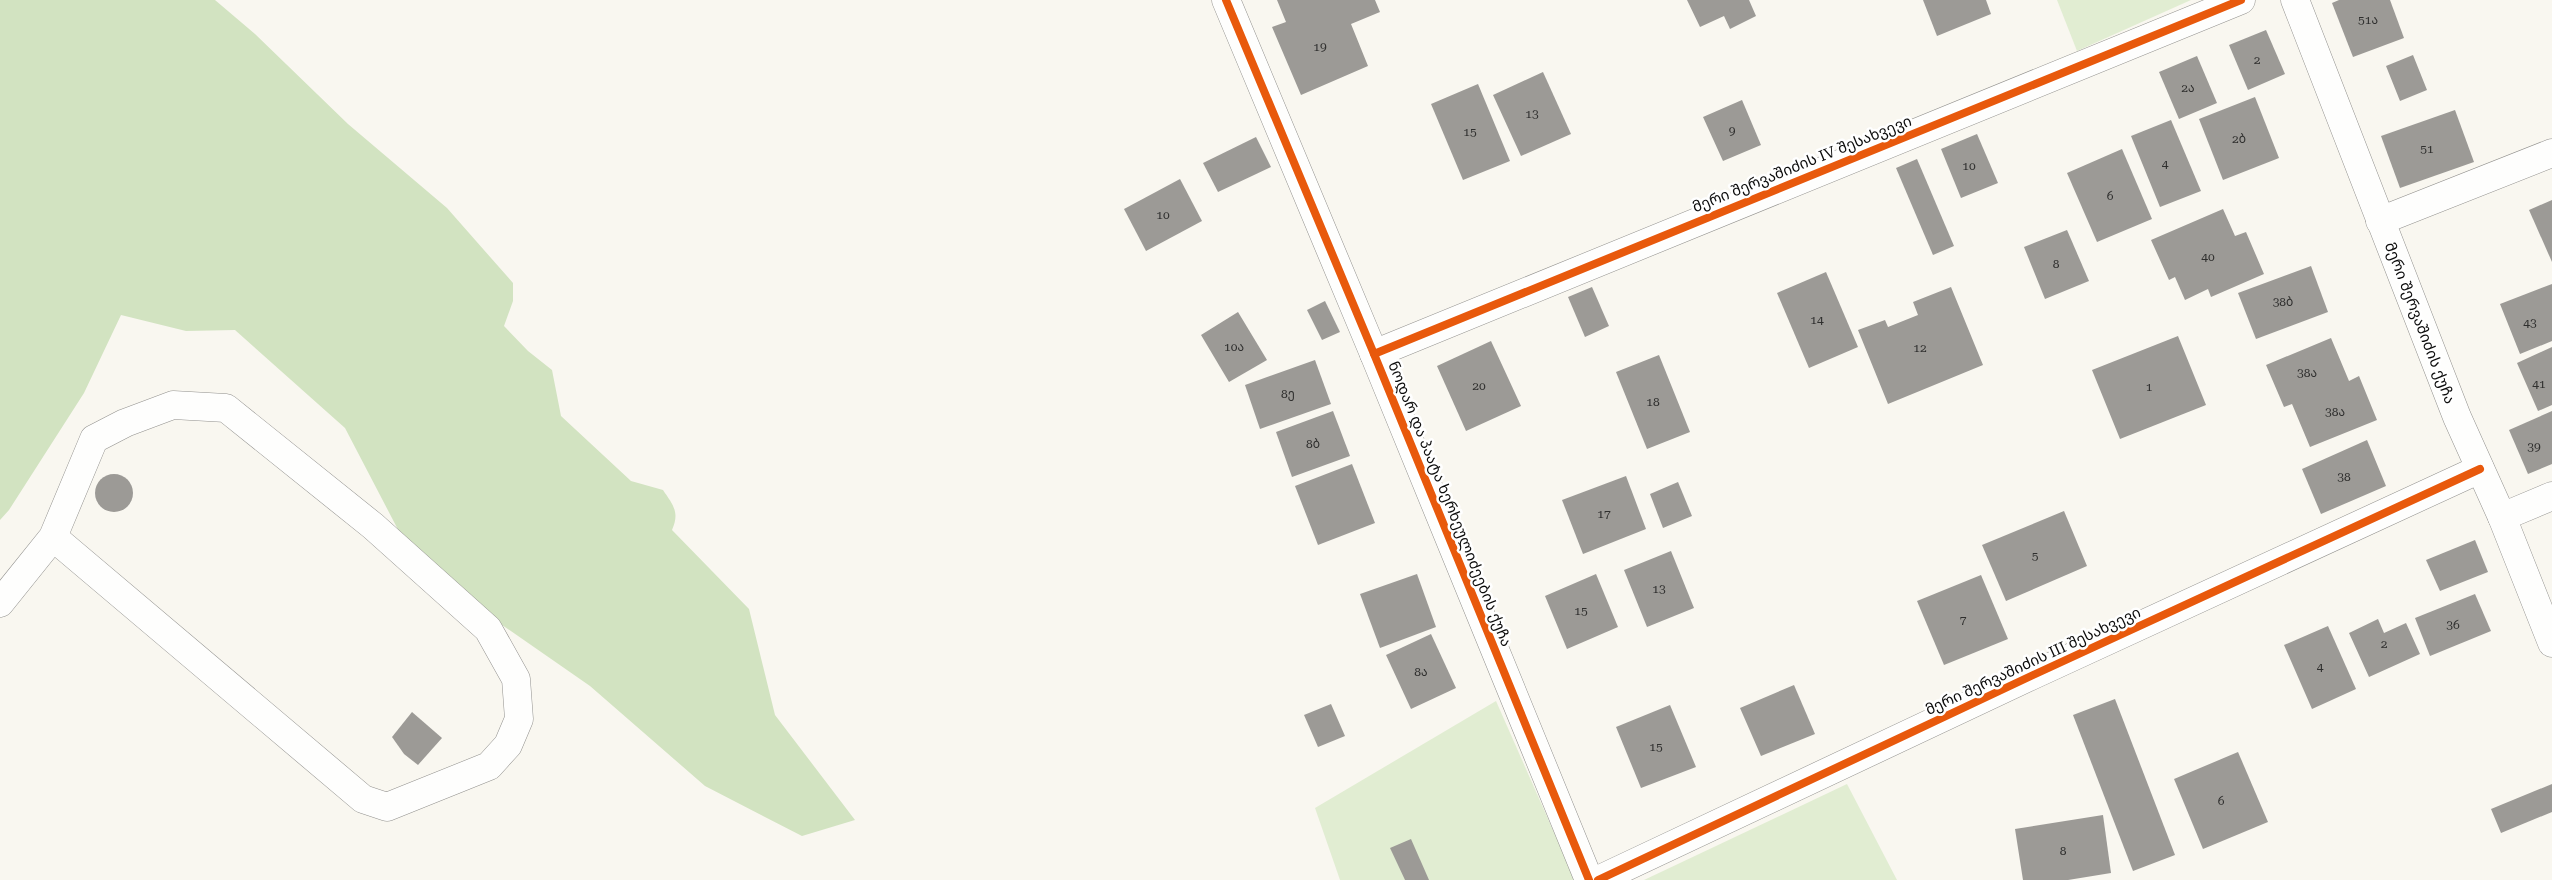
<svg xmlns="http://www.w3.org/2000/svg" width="2552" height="880" viewBox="0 0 2552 880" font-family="'Roboto Serif','Noto Sans Georgian',serif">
  <rect width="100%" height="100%" fill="#f9f7f0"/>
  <g fill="#e1edd2">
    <polygon points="2057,0 2191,0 2077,51"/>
    <polygon points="1496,701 1575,880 1340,880 1315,808"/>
    <polygon points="1847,784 1897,880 1644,880"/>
  </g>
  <path fill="#d2e3c1" d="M0,0H215L255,34L348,124L447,208L513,283V301L504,326L528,351L552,370L561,416L631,481L663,490C673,505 680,512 672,530L749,609L775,715L855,820L802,836L705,786L590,686L417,566L345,428L235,330L186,331L121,315L84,393L9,510L0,520Z"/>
  <g fill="#9c9a96">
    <polygon points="1277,0 1375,0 1380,12 1351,24 1368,66 1301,95 1272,27 1286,22"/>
    <polygon points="1687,0 1749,0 1756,16 1730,29 1724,16 1700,27"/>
    <polygon points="1923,0 1986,0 1991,14 1937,36"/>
    <polygon points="2339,0 2390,0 2404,38 2353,57 2332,3"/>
    <polygon points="2266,30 2285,74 2248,90 2229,45"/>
    <polygon points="2413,55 2427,90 2400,101 2386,66"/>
    <polygon points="2197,56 2217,103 2179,119 2159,72"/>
    <polygon points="1543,72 1571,134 1521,156 1493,95"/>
    <polygon points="1478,84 1510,161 1463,180 1431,104"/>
    <polygon points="2255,97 2279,158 2223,180 2199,119"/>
    <polygon points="1742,100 1761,145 1723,161 1703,117"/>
    <polygon points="2455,110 2474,162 2400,188 2381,136"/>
    <polygon points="2171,120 2201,191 2160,207 2131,136"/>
    <polygon points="1977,134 1998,183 1961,198 1941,149"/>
    <polygon points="1256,137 1271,167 1218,192 1203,163"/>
    <polygon points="2122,149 2152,219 2097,242 2067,173"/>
    <polygon points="1917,159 1954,246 1933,255 1896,168"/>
    <polygon points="1180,179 1202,221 1146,251 1124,209"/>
    <polygon points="2552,200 2552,262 2529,210"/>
    <polygon points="2223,209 2235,236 2246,232 2264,274 2211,297 2208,289 2185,300 2175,277 2169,280 2151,240"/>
    <polygon points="2067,230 2089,281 2045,299 2024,247"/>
    <polygon points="2311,266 2328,312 2256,339 2238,293"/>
    <polygon points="1826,272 1858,347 1809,368 1777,293"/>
    <polygon points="2552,284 2552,341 2520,354 2500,304"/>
    <polygon points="1592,287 1609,326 1585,337 1568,297"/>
    <polygon points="1951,287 1983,365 1888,404 1858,330 1885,320 1888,327 1918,315 1913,302"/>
    <polygon points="1325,301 1340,332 1322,340 1307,310"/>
    <polygon points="1238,312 1267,360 1229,382 1201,335"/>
    <polygon points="2178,336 2206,405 2120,439 2092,370"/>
    <polygon points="2331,338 2349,381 2359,376 2377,420 2310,447 2292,404 2284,407 2266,365"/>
    <polygon points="1491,341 1521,406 1466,431 1437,366"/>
    <polygon points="2552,347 2552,405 2538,411 2517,363"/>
    <polygon points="1659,355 1690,432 1647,449 1616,372"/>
    <polygon points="1315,360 1331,404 1260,429 1245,385"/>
    <polygon points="1333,411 1350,456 1292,477 1276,432"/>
    <polygon points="2552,411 2552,464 2528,474 2509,430"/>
    <polygon points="2367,440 2386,486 2321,514 2302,469"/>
    <polygon points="1352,464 1375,523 1318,545 1295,486"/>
    <circle cx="114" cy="493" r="19"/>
    <polygon points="1626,476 1646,529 1583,554 1562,500"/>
    <polygon points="1678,482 1692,516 1663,528 1650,494"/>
    <polygon points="2064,511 2087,566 2006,601 1982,545"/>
    <polygon points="2475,540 2488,572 2440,591 2426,560"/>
    <polygon points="1671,551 1694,608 1647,627 1624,570"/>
    <polygon points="1417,574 1436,627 1380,648 1360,594"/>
    <polygon points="1596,574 1618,627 1567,649 1545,596"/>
    <polygon points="1981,575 2008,639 1944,665 1917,601"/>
    <polygon points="2475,594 2491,631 2430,656 2415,618"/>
    <polygon points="2378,619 2384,633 2406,623 2420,654 2369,677 2349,633"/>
    <polygon points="2328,626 2356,689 2312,709 2284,645"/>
    <polygon points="1431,634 1456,688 1411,709 1386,655"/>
    <polygon points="1794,685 1815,734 1761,756 1740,708"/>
    <polygon points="2115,699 2175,855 2133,871 2073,715"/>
    <polygon points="1331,704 1345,736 1318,747 1304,715"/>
    <polygon points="1670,705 1696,767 1641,788 1616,727"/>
    <polygon points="412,712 442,738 418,765 404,754 392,737"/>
    <polygon points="2238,752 2268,822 2203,849 2174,779"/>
    <polygon points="2552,784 2552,812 2501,833 2491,809"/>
    <polygon points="2103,815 2111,873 2068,880 2023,880 2015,829"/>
    <polygon points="1411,839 1429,880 1405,880 1390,848"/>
  </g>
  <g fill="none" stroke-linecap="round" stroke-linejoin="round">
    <defs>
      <g id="minor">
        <polyline points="1226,0 1374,354 1589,880"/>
        <polyline points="2295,0 2457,417 2502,517 2552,643"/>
        <polyline points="2380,221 2552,153"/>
        <polyline points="1374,354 2241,0"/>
        <polyline points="2502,517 2552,496"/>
        <polyline points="0,603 53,537 94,439 125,423 173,405 226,408 373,526 488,629 516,679 519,719 508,745 489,766 387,807 363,799 53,537"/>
        <polyline points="1598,880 2031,676 2480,469"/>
      </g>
    </defs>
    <use href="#minor" stroke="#92918e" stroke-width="29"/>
    <use href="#minor" stroke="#fefefd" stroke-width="28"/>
    <defs>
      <g id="cycleway">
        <polyline points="1226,0 1374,354 1589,880"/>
        <polyline points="1374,354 2241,0"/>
        <polyline points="1598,880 2031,676 2480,469"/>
      </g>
    </defs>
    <use href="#cycleway" stroke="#fff" stroke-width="11"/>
    <use href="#cycleway" stroke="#e8590c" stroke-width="8"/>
  </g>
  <g text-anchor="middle" stroke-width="5" stroke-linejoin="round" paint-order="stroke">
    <g font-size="12" fill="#2f2f2e">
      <text x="2368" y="24">51ა</text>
      <text x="1320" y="51">19</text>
      <text x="2257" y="64">2</text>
      <text x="2188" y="92">2ა</text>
      <text x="1532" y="118">13</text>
      <text x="1732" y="135">9</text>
      <text x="1470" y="136">15</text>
      <text x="2239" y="143">2ბ</text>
      <text x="2427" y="153">51</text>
      <text x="2165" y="168">4</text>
      <text x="1969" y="170">10</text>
      <text x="2110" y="200">6</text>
      <text x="1163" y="219">10</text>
      <text x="2208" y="261">40</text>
      <text x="2056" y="268">8</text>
      <text x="2283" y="306">38ბ</text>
      <text x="1817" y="324">14</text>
      <text x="2530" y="327">43</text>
      <text x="1234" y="351">10ა</text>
      <text x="1920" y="352">12</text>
      <text x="2307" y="377">38ა</text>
      <text x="2539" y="388">41</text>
      <text x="1479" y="390">20</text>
      <text x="2149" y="391">1</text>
      <text x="1288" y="398">8ე</text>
      <text x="1653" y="406">18</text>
      <text x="2335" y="416">38ა</text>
      <text x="1313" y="448">8ბ</text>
      <text x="2534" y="451">39</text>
      <text x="2344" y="481">38</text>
      <text x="1604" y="518">17</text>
      <text x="2035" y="560">5</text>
      <text x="1659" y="593">13</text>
      <text x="1581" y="615">15</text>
      <text x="1963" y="624">7</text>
      <text x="2453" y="629">36</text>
      <text x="2384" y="648">2</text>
      <text x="2320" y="671">4</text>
      <text x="1421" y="676">8ა</text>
      <text x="1656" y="751">15</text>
      <text x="2221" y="805">6</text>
      <text x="2063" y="855">8</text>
    </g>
    <g font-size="15" fill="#0b0b0b" stroke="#fff">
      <text transform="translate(1802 164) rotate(-22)" y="5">მერი შერვაშიძის IV შესახვევი</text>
      <text transform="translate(2420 323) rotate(69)" y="5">მერი შერვაშიძის ქუჩა</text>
      <text transform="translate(1450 504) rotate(68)" y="5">ნოდარ და პაატა ხერხეულიძეების ქუჩა</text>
      <text transform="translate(2033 661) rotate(-25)" y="5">მერი შერვაშიძის III შესახვევი</text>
    </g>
  </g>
</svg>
